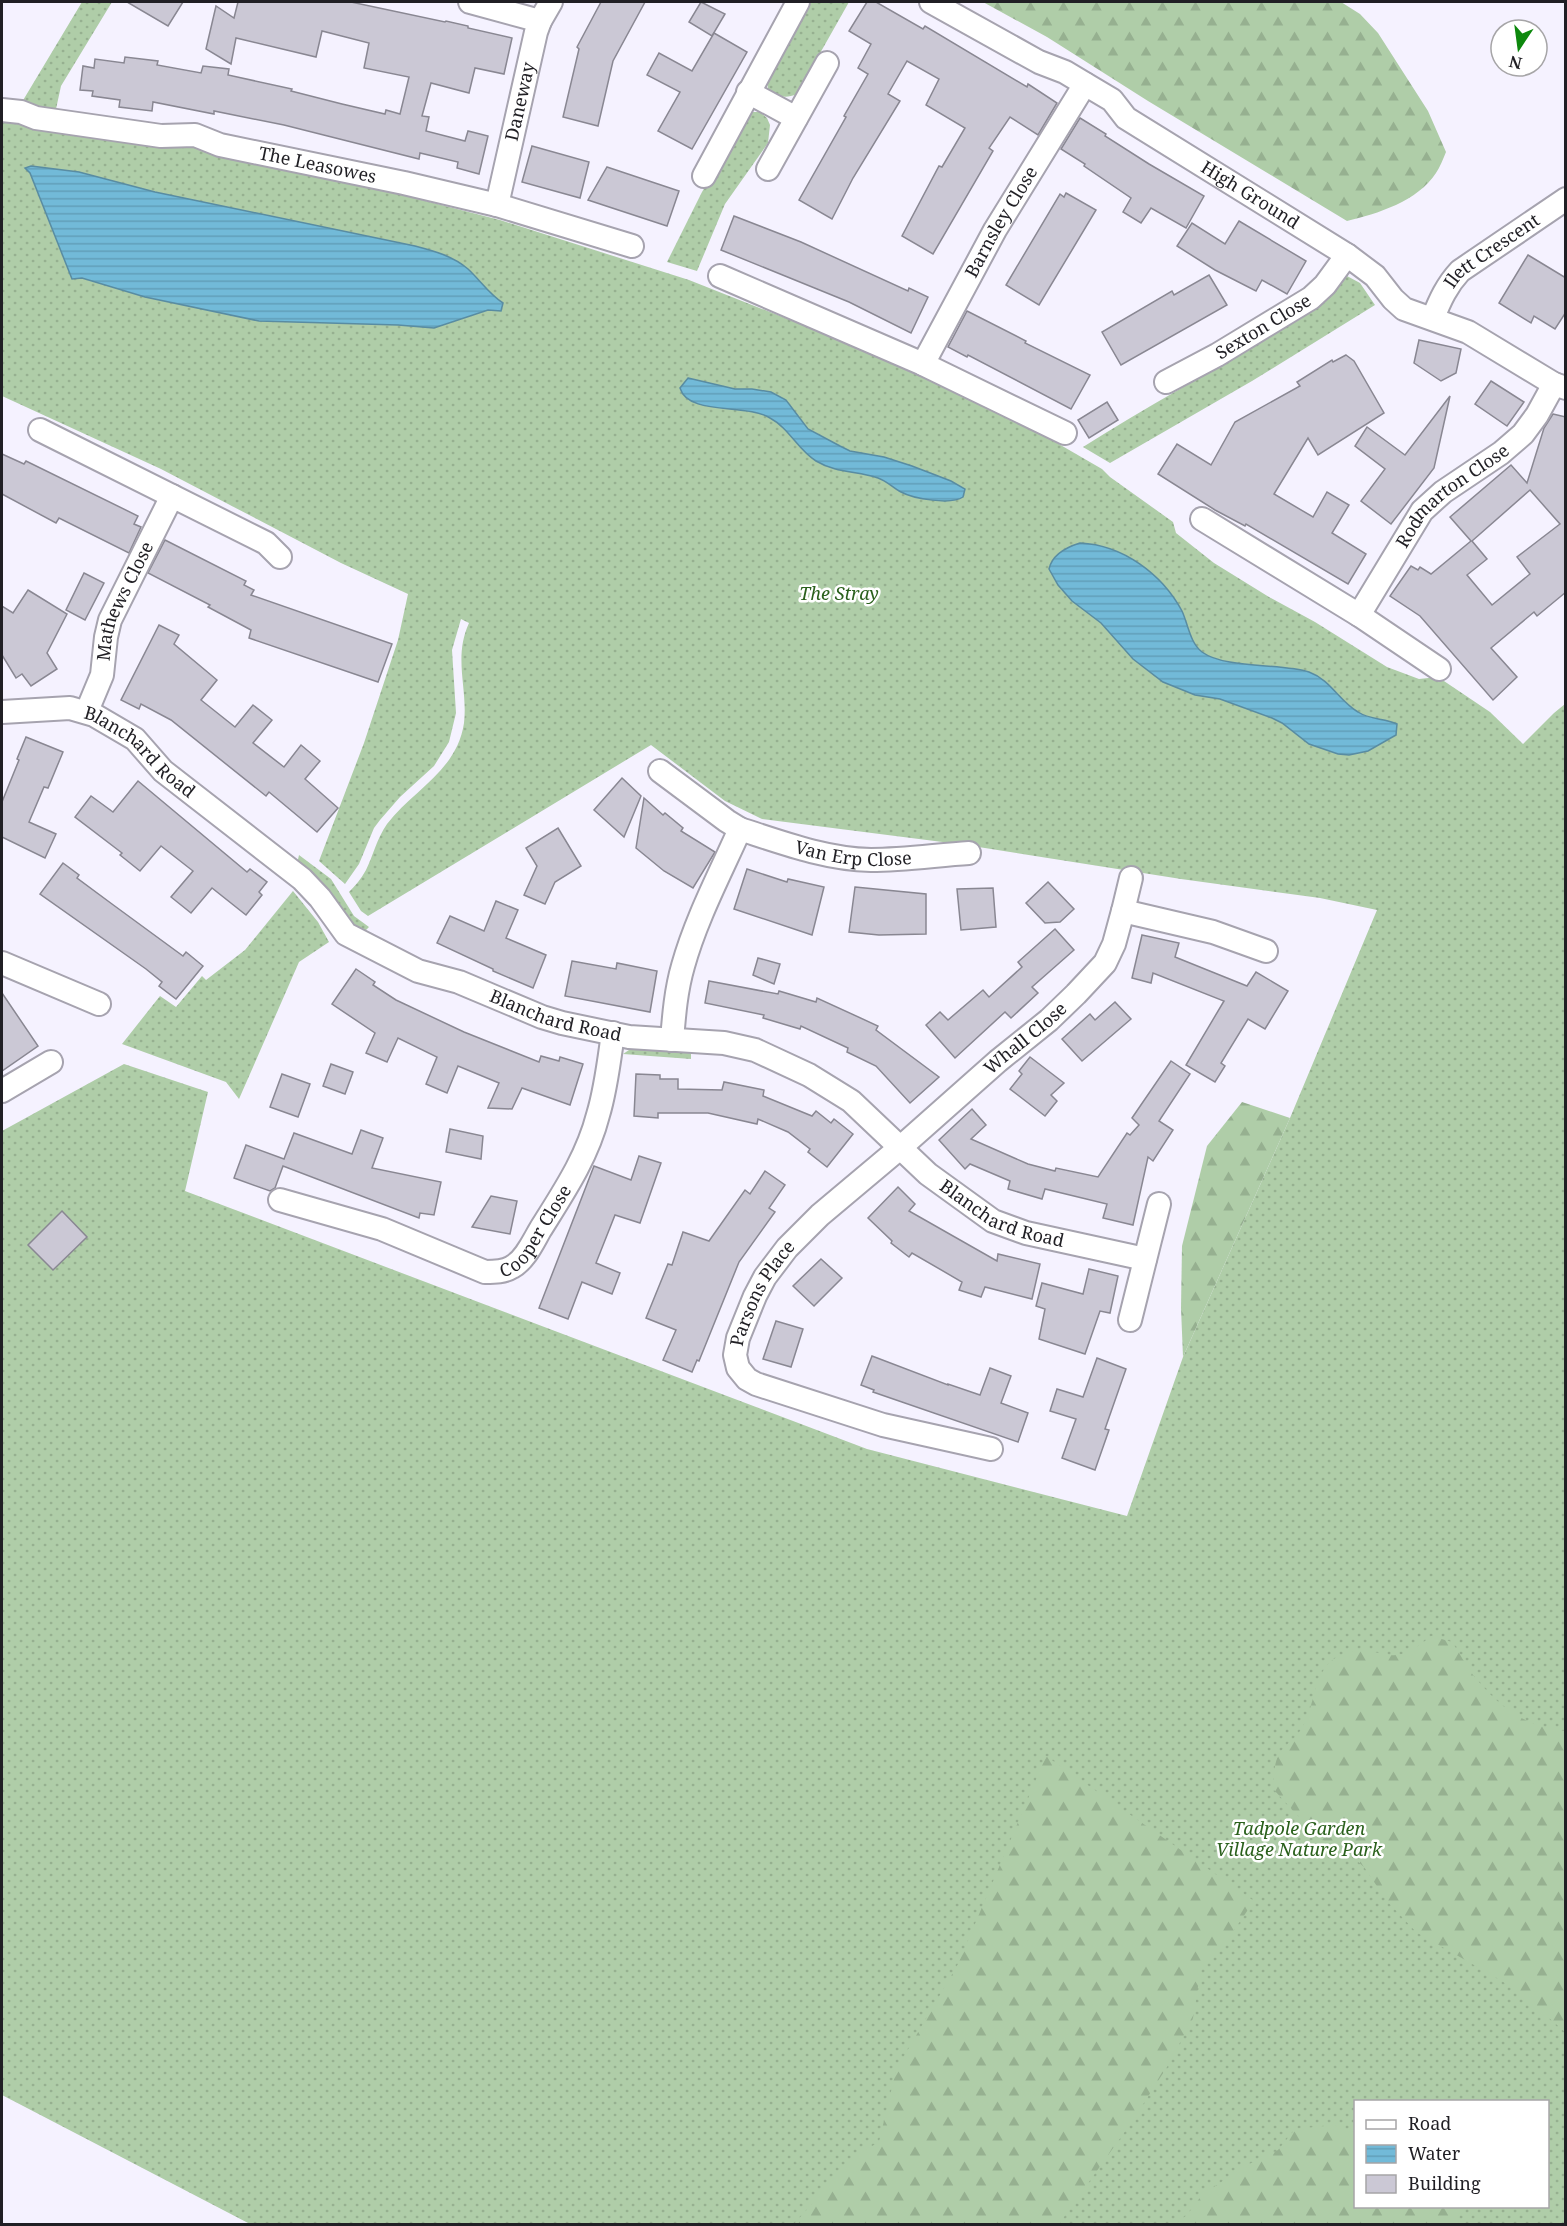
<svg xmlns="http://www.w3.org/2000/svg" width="1567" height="2226" viewBox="0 0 1567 2226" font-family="'Noto Serif',serif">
  <defs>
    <pattern id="grass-dots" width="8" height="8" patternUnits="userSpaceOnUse" patternTransform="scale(1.5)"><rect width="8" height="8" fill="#afcda8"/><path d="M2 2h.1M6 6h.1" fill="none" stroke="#96b090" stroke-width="1.8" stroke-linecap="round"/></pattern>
    <pattern id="forest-firs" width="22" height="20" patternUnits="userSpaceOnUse" patternTransform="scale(1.5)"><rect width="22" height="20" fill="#afcda8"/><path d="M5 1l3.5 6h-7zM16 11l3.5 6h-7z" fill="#96b090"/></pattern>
    <pattern id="water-rules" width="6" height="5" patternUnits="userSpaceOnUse" patternTransform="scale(1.5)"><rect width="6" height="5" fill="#72bad8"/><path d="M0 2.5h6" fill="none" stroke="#629fb9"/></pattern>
  </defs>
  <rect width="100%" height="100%" fill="#f5f2ff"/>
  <g fill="url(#grass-dots)" fill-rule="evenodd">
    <polygon points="82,2 112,2 61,86 56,109 46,113 22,102"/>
    <path d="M810,2H849L797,94C785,99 778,97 768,89C763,68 799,21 810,2Z"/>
    <polygon points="752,112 760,112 767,118 770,125 768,143 725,204 697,271 667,262 702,192 748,114"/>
    <path d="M7,120L176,142L367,186L500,220L689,280L813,329L924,377L1038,432L1102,469L1110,477L1173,522L1176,533L1214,563L1269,597L1315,622L1387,667L1419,679L1438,677L1490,712L1523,744L1554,713L1565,704V2224H250L2,2095V1131L124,1064L208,1092L185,1191L867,1449L1127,1516L1183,1357L1290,1118L1377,910L1320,898L1181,879L966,845L762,819L725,801L651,745L368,916L361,911L349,892C355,886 361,879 366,870C373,856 377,838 387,824C413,790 457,771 464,723C468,688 453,658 469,623L461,619L452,650L456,713L449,742L434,766L400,797L380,820L374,828L359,864L345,884L319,861L364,743L398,640L408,594L341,563L161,469L2,396V122ZM1356,2102H1548V2206H1356Z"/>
    <path d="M1347,276L1360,283L1375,305L1252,381L1110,463L1083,447C1162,397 1245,354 1323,302C1334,295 1337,282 1347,276Z"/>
    <polygon points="299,855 331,879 354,916 369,927 363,933 352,927 297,864"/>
    <polygon points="293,891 318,922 329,942 299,962 239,1099 226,1082 122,1044 160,996 176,1007 202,976 206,980 245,950"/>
    <polygon points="632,1048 691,1051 691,1059 623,1054"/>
  </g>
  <g fill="url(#forest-firs)">
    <path d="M983,2H1341L1360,14L1378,33L1428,111L1446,152C1443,159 1440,167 1436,173C1418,201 1377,214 1347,221L1148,101L1047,37Z"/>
    <polygon points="1242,1102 1290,1118 1183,1357 1181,1308 1182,1246 1207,1146"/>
    <path d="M1431,1636L1452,1642C1461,1655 1468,1670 1478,1681C1504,1711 1526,1726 1565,1731V2032L1549,2018L1532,2008L1518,1993L1502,1981L1416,1932L1387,1901L1364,1867L1349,1854L1331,1846L1315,1834L1274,1790C1274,1778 1273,1760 1282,1750C1292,1738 1297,1739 1305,1722C1318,1695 1313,1662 1349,1652C1363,1648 1376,1653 1390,1655C1406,1657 1420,1645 1431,1636Z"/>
    <polygon points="1046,1756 1254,1901 1230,1936 1201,1968 1193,2018 1167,2067 1131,2123 1059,2224 794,2224 855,2156 879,2142 896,2070 958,1964"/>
    <polygon points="1335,2125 1355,2132 1356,2206 1461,2207 1458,2224 1175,2224 1187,2215 1202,2195 1245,2166 1278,2150 1295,2129"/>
  </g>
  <g fill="url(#water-rules)" stroke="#598ca2" stroke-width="1.5">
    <path d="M31,166L79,172L155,192L415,246C434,251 453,256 468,269C480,280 489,294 503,303L501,311L488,310L434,328L398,325L259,321L145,297L82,278L72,279L30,173L25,168Z"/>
    <path d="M688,378L735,389H752L771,392L786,400L808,429L840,446L850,451L884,457L912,466L951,481L965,489L963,497C951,505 914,499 901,492C893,488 887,481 878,478C857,471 836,473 816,461C798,450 789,428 770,418C746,403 688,416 680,388Z"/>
    <path d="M1080,543C1123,545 1162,574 1182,611C1188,624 1190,643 1202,652C1225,669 1281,663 1309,672C1331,680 1339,701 1358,712C1370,720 1384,718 1397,724L1396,735L1368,751L1349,755L1338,754L1309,744L1282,723L1272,718L1220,699L1195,695L1163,682L1133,659L1101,623L1072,601L1058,585L1049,569C1052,555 1067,547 1080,543Z"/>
  </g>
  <g fill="#cbc8d5" stroke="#898792" stroke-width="1.5" fill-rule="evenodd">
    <polygon points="127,2 183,2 168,26"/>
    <polygon points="238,2 351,2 445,22 446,21 468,26 468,28 512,38 504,74 475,68 469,93 431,83 422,116 429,117 426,131 465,141 468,131 488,136 479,174 457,168 458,162 420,153 419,159 284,125 214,111 214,114 153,102 152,111 119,107 120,100 92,96 93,91 80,90 83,66 94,68 95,59 124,63 125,57 158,61 157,65 201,73 203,66 229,69 228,75 292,89 291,91 342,104 385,114 386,110 400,114 409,77 364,68 369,43 322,31 316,57 236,38 231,64 206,49 216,6 234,18"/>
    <polygon points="601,2 645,2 613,61 598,126 563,117 579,49 577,47"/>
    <polygon points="701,2 725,14 712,36 689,22"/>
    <polygon points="867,2 876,2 923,29 925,26 1027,87 1028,84 1057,103 1038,135 1010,117 989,148 993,151 933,254 902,236 939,166 942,167 965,128 926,105 939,79 907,61 888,94 900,101 853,178 832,219 799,200 846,117 844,116 868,74 858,68 871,44 849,31"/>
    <polygon points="714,33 747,52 692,149 658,131 680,92 647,75 659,53 692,71"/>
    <polygon points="1080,118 1106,134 1105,136 1149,164 1204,196 1186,228 1151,208 1141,223 1123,212 1131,198 1084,166 1085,164 1061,149"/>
    <polygon points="532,146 589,162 580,198 522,182"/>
    <polygon points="607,167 679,191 667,226 588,200"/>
    <polygon points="1066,193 1096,210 1039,305 1006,285 1060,194 1064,197"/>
    <polygon points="734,216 801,242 908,291 909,288 928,297 911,333 849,302 721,250"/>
    <polygon points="1239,221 1306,261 1287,294 1262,280 1256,291 1215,270 1177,246 1192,223 1225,244"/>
    <polygon points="1528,255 1566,278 1566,312 1555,329 1534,316 1531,323 1499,303"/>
    <polygon points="1209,275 1227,305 1121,365 1102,332 1172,291 1174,295"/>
    <polygon points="967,311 1026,341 1025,343 1090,375 1071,409 968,355 967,357 948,347"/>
    <polygon points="1419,340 1461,349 1456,373 1441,381 1414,363"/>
    <polygon points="1346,355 1354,361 1384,413 1318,455 1308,438 1274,494 1313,517 1327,492 1349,505 1332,533 1366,554 1348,584 1246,524 1245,526 1215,510 1158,474 1177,444 1211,465 1235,422 1300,386 1297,382 1332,360 1333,362"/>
    <polygon points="1491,381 1524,402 1507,426 1475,404"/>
    <polygon points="1450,396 1434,468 1391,524 1361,501 1385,469 1355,446 1367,427 1405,455"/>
    <polygon points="1107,402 1118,420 1089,438 1078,420"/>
    <path d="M1553,414L1566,417V592L1537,616L1534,612L1491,648L1517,677L1493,700L1420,616L1390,596L1411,566L1418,570L1420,567L1431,574L1471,541L1450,517L1511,465L1527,483L1544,428ZM1530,490L1560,524L1517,557L1530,574L1492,605L1467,575L1487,559L1472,541Z"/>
    <polygon points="2,454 24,464 26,461 138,516 134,524 141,527 129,553 59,518 56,523 2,494"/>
    <polygon points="165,540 246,581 244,585 254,590 251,595 392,644 378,682 249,638 251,630 208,607 210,605 148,573"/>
    <polygon points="84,573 104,583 85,620 66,610"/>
    <polygon points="28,590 67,614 47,653 57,669 31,686 22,674 16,678 2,655 2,606 13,613"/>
    <polygon points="159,625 179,635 174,644 217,680 201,700 235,727 253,705 272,720 253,743 284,767 301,745 320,761 305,779 338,808 317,832 269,792 266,796 171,720 141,704 139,709 121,700"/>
    <polygon points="26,737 63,752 48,788 44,787 29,822 56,834 45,858 2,837 2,802 19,760 17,759"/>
    <polygon points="622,778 641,796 624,837 594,810"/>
    <polygon points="138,781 247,872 250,869 267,882 259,892 262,895 246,915 212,888 191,913 171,897 193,871 161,846 140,871 120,855 122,853 75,817 91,796 113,812"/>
    <polygon points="644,798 663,815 665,813 683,828 681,831 715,852 693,888 664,871 636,848"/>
    <polygon points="558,828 581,866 555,882 545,904 524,895 537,866 526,848"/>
    <polygon points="63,863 79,875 77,878 112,904 183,956 186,952 203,966 176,999 159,986 162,982 146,969 40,894"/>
    <polygon points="747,869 787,882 788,879 824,887 812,935 734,909"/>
    <polygon points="1048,882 1074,909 1060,922 1045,923 1026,903"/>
    <polygon points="855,887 926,894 926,934 879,935 849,932"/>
    <polygon points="993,888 996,927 961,930 957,889"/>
    <polygon points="496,901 518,910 506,938 546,955 533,988 493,971 493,969 437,943 450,916 484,931"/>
    <polygon points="1055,929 1074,950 1032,987 1038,993 1011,1018 1005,1012 955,1058 926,1025 940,1012 948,1020 983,990 989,997 1022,967 1018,962"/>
    <polygon points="1142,935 1179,943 1175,957 1247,986 1256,972 1288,991 1265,1029 1248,1019 1221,1063 1225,1066 1215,1082 1186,1065 1224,1001 1153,973 1151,983 1132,978"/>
    <polygon points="758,958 780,964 774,984 753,975"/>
    <polygon points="572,961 616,969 617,963 657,971 650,1012 565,996"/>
    <polygon points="356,969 375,982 373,985 396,1000 464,1032 539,1062 541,1056 559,1061 560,1057 583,1064 570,1105 522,1088 512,1109 488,1108 499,1083 458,1066 447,1093 426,1084 437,1057 398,1038 387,1062 366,1053 375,1033 332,1004"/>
    <polygon points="709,981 778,994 779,991 816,1002 817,998 878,1026 876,1030 939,1077 910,1103 876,1066 847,1052 848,1048 801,1026 800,1029 763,1018 764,1015 705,1003"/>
    <polygon points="2,993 38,1046 2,1071"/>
    <polygon points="1115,1002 1131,1019 1082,1061 1062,1039 1090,1014 1095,1020"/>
    <polygon points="1030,1057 1064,1083 1051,1095 1057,1101 1045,1116 1010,1089 1022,1074 1019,1071"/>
    <polygon points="1171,1061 1190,1074 1159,1121 1173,1130 1153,1161 1148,1157 1133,1225 1103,1218 1107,1204 1045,1189 1042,1199 1008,1189 1010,1181 970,1164 965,1169 939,1140 972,1109 986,1125 971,1139 1028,1164 1055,1171 1056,1168 1098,1177 1127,1133 1130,1135 1139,1125 1132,1118"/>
    <polygon points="331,1064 353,1072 345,1094 323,1086"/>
    <polygon points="282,1074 310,1084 298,1117 270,1107"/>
    <polygon points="636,1074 660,1075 660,1079 678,1079 678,1089 722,1090 724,1082 764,1090 763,1096 812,1116 816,1111 831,1123 834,1119 853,1134 827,1167 808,1152 810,1149 788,1132 758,1119 757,1124 708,1113 658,1113 658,1118 634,1116"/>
    <polygon points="450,1129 483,1136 481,1159 446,1152"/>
    <polygon points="361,1130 383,1138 372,1168 441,1182 434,1215 420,1213 419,1218 283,1166 275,1188 270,1191 234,1178 246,1145 284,1159 294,1133 352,1154"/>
    <polygon points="639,1156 661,1163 640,1223 615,1215 596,1263 620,1273 612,1294 582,1282 568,1319 539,1308 594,1166 631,1180"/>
    <polygon points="765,1171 785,1185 769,1208 775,1212 739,1262 699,1361 697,1360 692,1372 663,1360 676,1330 646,1318 668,1264 672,1265 683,1232 709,1241 745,1190 750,1194"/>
    <polygon points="898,1187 915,1204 909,1211 997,1261 998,1254 1040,1264 1032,1299 985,1287 981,1297 959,1290 962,1282 912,1253 909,1257 891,1243 892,1241 868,1218"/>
    <polygon points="491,1196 517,1201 510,1234 472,1227"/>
    <polygon points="62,1211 87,1237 53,1270 28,1245"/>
    <polygon points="821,1259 842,1278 814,1306 793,1286"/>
    <polygon points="1089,1269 1118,1276 1110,1313 1100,1311 1085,1354 1039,1339 1045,1309 1036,1306 1042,1283 1083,1294"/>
    <polygon points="776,1321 803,1329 791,1367 763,1359"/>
    <polygon points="872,1356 948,1385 948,1384 980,1395 990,1368 1011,1376 1001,1403 1028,1413 1018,1442 873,1392 874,1390 861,1385"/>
    <polygon points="1097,1358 1126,1369 1105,1429 1109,1430 1095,1470 1062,1458 1076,1419 1050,1411 1057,1389 1083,1397"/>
  </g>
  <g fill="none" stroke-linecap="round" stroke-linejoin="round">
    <defs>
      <g id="street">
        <polyline points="470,2 540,21"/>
        <path id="s1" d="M931,2L1039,62L1065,72L1085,84L1112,100L1126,118L1347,255L1375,276L1393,299L1404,309L1468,332L1554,384L1566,388"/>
        <polyline points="748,92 796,118"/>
        <path id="s2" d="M2,110L21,112L36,118L161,136L195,135L220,145L404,183L497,205L632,246"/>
        <polyline points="768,169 827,63"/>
        <polyline points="704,176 798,2"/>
        <path id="s3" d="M497,205L536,32L540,21L551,2"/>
        <polyline points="720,276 923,364"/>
        <path id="s4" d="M1433,318C1440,300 1447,285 1460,271L1566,199"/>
        <path id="s5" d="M1166,382L1217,355L1311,298L1325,285L1347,255"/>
        <polyline points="40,430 266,543 280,557"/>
        <path id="s6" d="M1065,433L923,364L995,230L1085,84"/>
        <path id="s7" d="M1202,519L1359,615L1422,511L1443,492L1501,453L1523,434L1537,415L1554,384"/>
        <polyline points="1359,615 1439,669"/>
        <path id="s8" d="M87,711L102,675L106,637L110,620L172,496"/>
        <path id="s9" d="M2,712L70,708L94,715L135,739L163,771L302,879L320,898L346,934L418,971L459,982L542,1017L562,1023L629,1037L724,1043L755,1050L809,1075L851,1101L928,1174L993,1221L1026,1233L1145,1259"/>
        <path d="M660,771L727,821L740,829C720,874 696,919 683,966C676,990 674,1015 672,1040"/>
        <path id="s10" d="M740,829C783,843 826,859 871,860C904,860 937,855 969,853"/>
        <polyline points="1123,911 1131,878"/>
        <polyline points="2,963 99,1004"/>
        <polyline points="2,1091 51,1062"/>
        <path id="s11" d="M280,1200L382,1229L485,1272C495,1272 504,1272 512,1267C525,1260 533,1242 540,1230C563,1193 587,1158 598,1115C606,1089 609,1061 613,1033"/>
        <polyline points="1130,1320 1159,1204"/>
        <path id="s12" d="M991,1449L883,1425L756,1384L747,1379L738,1368L735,1355L738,1338L755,1296L765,1277L787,1248L820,1215L901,1147L998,1061L1049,1020L1076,994L1105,963L1114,944L1123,911L1213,932L1266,951"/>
      </g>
    </defs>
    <use href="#street" stroke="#a6a3af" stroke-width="26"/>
    <use href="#street" stroke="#fff" stroke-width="22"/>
  </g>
  <g text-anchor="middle" stroke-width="5" stroke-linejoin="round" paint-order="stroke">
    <g font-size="18" fill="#201f24" stroke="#fff">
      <text dy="6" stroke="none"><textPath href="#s3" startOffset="106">Daneway</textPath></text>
      <text dy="6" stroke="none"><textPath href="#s2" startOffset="322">The Leasowes</textPath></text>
      <text dy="6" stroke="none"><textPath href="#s1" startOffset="375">High Ground</textPath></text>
      <text dy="6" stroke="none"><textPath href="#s6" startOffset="320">Barnsley Close</textPath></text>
      <text dy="6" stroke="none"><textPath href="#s4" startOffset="92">Ilett Crescent</textPath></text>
      <text dy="6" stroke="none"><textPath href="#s5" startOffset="112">Sexton Close</textPath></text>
      <text dy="6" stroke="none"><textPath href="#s7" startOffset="338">Rodmarton Close</textPath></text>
      <text dy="6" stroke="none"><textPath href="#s8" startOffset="117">Mathews Close</textPath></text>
      <text dy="6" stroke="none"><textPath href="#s9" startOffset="152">Blanchard Road</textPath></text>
      <text dy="6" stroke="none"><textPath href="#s10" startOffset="117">Van Erp Close</textPath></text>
      <text dy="6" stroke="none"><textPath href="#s9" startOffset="656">Blanchard Road</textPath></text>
      <text dy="6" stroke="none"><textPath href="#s12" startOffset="720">Whall Close</textPath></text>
      <text dy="6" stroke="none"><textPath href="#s9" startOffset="1160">Blanchard Road</textPath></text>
      <text dy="6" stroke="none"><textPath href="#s11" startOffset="288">Cooper Close</textPath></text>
      <text dy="6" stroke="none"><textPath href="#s12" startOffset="350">Parsons Place</textPath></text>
    </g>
    <g font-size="18" font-style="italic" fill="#2a601c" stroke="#fff">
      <text x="839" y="600">The Stray</text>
      <text x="1299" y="1835">Tadpole Garden<tspan x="1299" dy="21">Village Nature Park</tspan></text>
    </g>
  </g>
  <rect width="1567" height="2226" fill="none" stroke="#201f24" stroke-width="6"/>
  <rect x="1354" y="2100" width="195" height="108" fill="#ffffff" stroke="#a6a5a7" stroke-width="1.5"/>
  <rect x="1366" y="2120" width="30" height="9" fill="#ffffff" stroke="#a6a5a7" stroke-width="1.5"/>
  <text x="1408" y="2130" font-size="18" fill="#201f24">Road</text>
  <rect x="1366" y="2145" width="30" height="18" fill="url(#water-rules)" stroke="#a6a5a7" stroke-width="1.5"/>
  <text x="1408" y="2160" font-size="18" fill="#201f24">Water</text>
  <rect x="1366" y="2175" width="30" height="18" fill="#cbc8d5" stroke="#a6a5a7" stroke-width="1.5"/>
  <text x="1408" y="2190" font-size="18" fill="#201f24">Building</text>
  <g transform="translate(1519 48) rotate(193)"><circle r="28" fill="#ffffff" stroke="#a6a5a7" stroke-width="1.5"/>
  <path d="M0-4.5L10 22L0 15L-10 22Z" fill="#0d880d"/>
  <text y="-9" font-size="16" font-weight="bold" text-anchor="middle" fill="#201f24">N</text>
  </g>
</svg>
